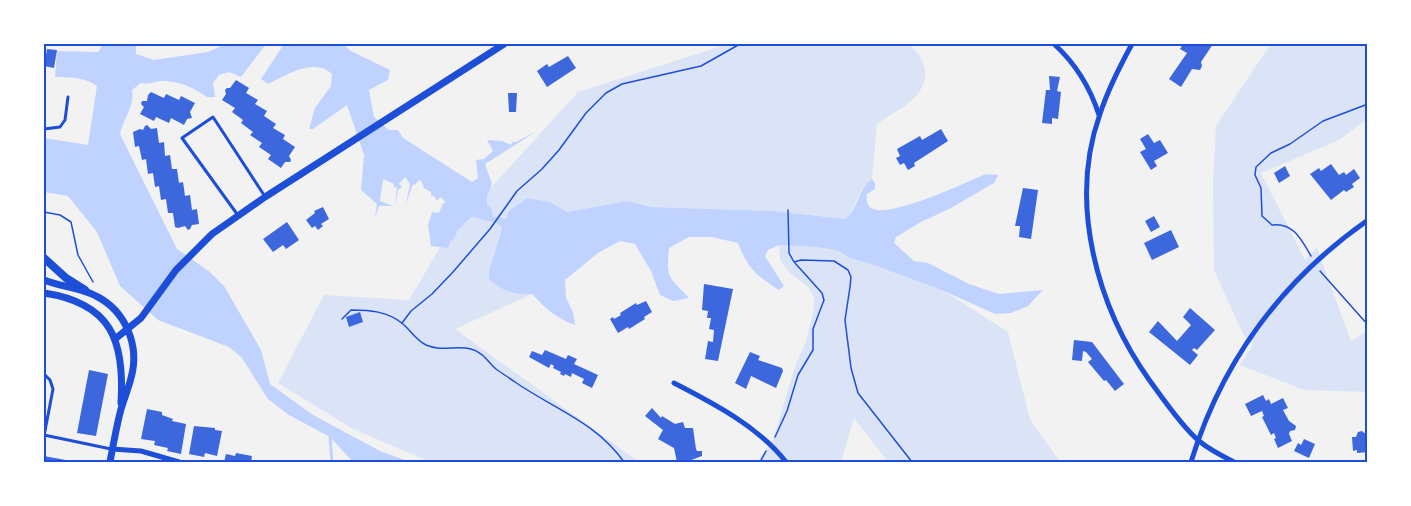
<svg xmlns="http://www.w3.org/2000/svg" width="1411" height="506" viewBox="0 0 1411 506" font-family="'Roboto Serif',serif">
  <rect width="100%" height="100%" fill="#f2f2f2"/>
  <g fill="#dbe4f7">
    <path d="M728,44H907C926,55 932,79 916,96C906,107 890,115 877,124L872,179C859,188 856,205 848,218L845,219L774,211L652,207L627,201L567,212L550,202L500,232L489,270L523,294H532L455,329L639,462H430L351,428L278,383L324,295L409,300L446,237L578,92Z"/>
    <polygon points="1273,44 1367,44 1367,119 1339,140 1261,173 1305,260 1317,248 1351,341 1367,331 1367,392 1304,390 1240,365 1253,344 1243,334 1214,270 1213,183 1216,126 1268,48"/>
    <polygon points="779,245 816,247 836,250 850,258 871,264 944,291 1008,332 1030,419 1060,462 888,462 854,418 841,462 757,462 773,440 795,366 807,339 814,307 814,298 809,288 790,273 780,260"/>
  </g>
  <g fill="#bfd3fe">
    <path d="M103,44H136V54L154,60L208,52L226,44H266L241,77L229,72L219,75L213,83L215,97H207C195,88 177,80 160,81C153,82 149,85 141,83L132,90C135,106 123,119 120,134L177,249L210,272L224,286L261,350L270,384L313,415L380,451L410,462H353L330,437L289,415L268,399L242,358L229,347L158,320L120,286L97,232L68,196L44,192V138L88,145L97,86C85,77 69,77 55,77L57,51L98,52Z"/>
    <path d="M284,44H343L351,51L390,70L388,80L369,90L374,117L389,130H398L403,138L472,182L478,178L476,160L484,159L493,151L487,140L503,141L511,145L512,142H516L537,131L485,164L492,184L487,196V205L491,208L493,217L506,219L509,211L527,198L550,202L567,212L627,201L652,207L774,211L845,219C858,211 857,190 872,179L875,183V189L867,194C866,200 867,207 873,209C892,217 965,183 986,174L998,175L994,183L949,209L921,222L896,237L894,243L914,261L928,263L969,284L999,294L1043,290L1028,306L1011,313L995,314L944,291L871,264L850,258L836,250L816,247L779,245L768,250L765,256L784,286L779,290C756,275 748,269 738,243L712,237H689L669,248C666,281 669,276 689,298L673,301L660,295L651,271L635,244L620,241L598,253L565,280L566,298L573,312L575,325C557,319 545,308 532,294C514,295 502,291 489,279V270L502,228C496,218 485,223 472,216L456,232L457,235L454,236V239L450,242L448,248L431,246L428,225L432,212L439,213L443,203H446L441,197L437,201L434,196H431V192L424,188L422,182L419,180L415,185L413,184L406,204L410,184L405,177L399,184L402,187L398,190L395,207L397,187L394,188V184L383,179L380,201L393,206H379L375,218L377,204L361,190L364,155L347,105L313,129H309L315,108L331,86L332,74C314,57 286,75 268,84L261,79Z"/>
  </g>
  <g fill="none" stroke-linecap="round" stroke-linejoin="round">
    <polyline stroke="#bfd3fe" stroke-width="3" points="330,437 332,462"/>
  </g>
  <g fill="#3d67dc">
    <polygon points="1183,44 1213,44 1201,62 1202,66 1200,70 1192,69 1181,87 1169,79 1187,53 1180,49"/>
    <polygon points="47,49 57,50 54,68 44,66"/>
    <polygon points="568,56 576,68 547,87 537,71 547,64 549,67"/>
    <polygon points="1049,76 1060,77 1057,91 1061,92 1058,119 1052,118 1052,124 1042,123 1046,90 1050,90"/>
    <polygon points="236,80 249,88 246,93 258,100 255,104 267,111 264,116 276,124 273,128 285,135 283,139 295,147 289,156 291,160 290,162 285,162 281,168 268,159 271,155 259,147 262,143 250,135 253,132 241,123 243,120 232,112 235,108 222,100 226,94 225,90 227,88 230,88"/>
    <polygon points="151,92 164,98 166,94 179,100 181,96 195,103 190,112 192,118 187,119 184,125 171,118 169,123 156,117 154,121 140,114 144,107 141,104 142,101 147,101 148,95"/>
    <polygon points="508,93 517,93 516,112 509,112"/>
    <polygon points="147,125 151,129 157,128 159,143 164,142 165,156 170,155 172,169 177,169 179,183 183,182 185,196 190,195 192,210 197,209 199,224 192,225 190,229 188,230 185,226 178,228 175,227 173,213 168,213 166,199 161,200 159,186 155,187 153,173 148,174 146,159 142,160 139,146 135,147 133,132 140,129 143,130 145,126"/>
    <polygon points="941,129 948,141 914,163 915,166 908,170 904,163 900,165 896,158 900,156 897,149 920,136 922,140"/>
    <polygon points="1148,134 1154,143 1160,140 1168,153 1154,161 1157,166 1151,170 1140,152 1146,149 1140,139"/>
    <polygon points="1331,164 1339,175 1344,172 1346,175 1354,169 1360,178 1352,184 1354,187 1346,192 1344,190 1331,200 1310,174 1319,168 1321,171"/>
    <polygon points="1285,166 1290,176 1279,183 1274,173"/>
    <polygon points="1023,188 1038,190 1031,239 1019,237 1020,226 1015,226"/>
    <polygon points="323,207 329,219 321,224 323,226 318,230 315,226 312,228 306,220 315,213 314,211"/>
    <polygon points="1154,216 1160,227 1151,232 1145,221"/>
    <polygon points="287,222 299,240 286,249 283,245 273,252 263,239"/>
    <polygon points="1171,230 1179,247 1152,260 1144,243"/>
    <polygon points="704,284 733,289 718,361 705,359 708,341 713,342 714,330 709,329 711,318 707,318 708,311 702,310"/>
    <polygon points="646,301 652,312 644,317 645,319 629,329 628,327 618,333 610,319 613,317 614,319 621,315 620,313 636,303 637,305"/>
    <polygon points="1190,308 1215,330 1197,350 1194,348 1192,350 1198,355 1190,365 1149,332 1158,321 1177,341 1191,325 1183,317"/>
    <polygon points="360,312 363,322 349,327 346,317"/>
    <polygon points="1074,340 1092,342 1124,384 1115,391 1106,380 1104,381 1088,362 1092,359 1086,352 1083,351 1082,361 1072,360"/>
    <polygon points="545,350 566,359 568,355 577,359 574,364 598,375 592,388 582,383 584,379 572,373 571,377 565,374 564,376 560,374 561,372 553,368 554,366 551,364 549,368 529,357 532,351 542,355"/>
    <polygon points="750,352 760,356 758,360 782,368 783,371 776,388 751,376 746,389 735,383"/>
    <polygon points="89,370 108,374 96,436 77,433"/>
    <polygon points="1263,395 1266,401 1269,399 1271,404 1283,398 1288,408 1283,410 1289,421 1296,426 1295,430 1290,431 1289,434 1292,441 1278,448 1274,439 1276,438 1274,433 1271,435 1262,417 1264,416 1262,411 1251,416 1245,404"/>
    <polygon points="652,408 661,418 662,416 675,424 683,422 685,428 693,428 696,449 697,451 702,451 702,456 686,462 677,462 674,448 658,439 663,430 645,416"/>
    <polygon points="147,409 162,412 162,415 173,419 172,421 186,424 181,454 167,451 168,448 154,445 155,441 141,439"/>
    <polygon points="194,426 215,428 215,430 222,431 217,456 205,453 204,457 189,454"/>
    <polygon points="1362,431 1368,436 1368,452 1357,453 1357,450 1353,451 1352,437 1356,437 1358,432"/>
    <polygon points="1304,439 1315,444 1309,458 1294,451 1298,443 1301,445"/>
    <polygon points="236,453 252,456 251,462 224,462 226,454 235,456"/>
    <polygon points="44,456 71,461 71,462 44,462"/>
  </g>
  <g fill="none" stroke-linecap="round" stroke-linejoin="round">
    <g stroke="#1d4ed8" stroke-width="1.5">
      <polyline points="788,210 789,253 794,262 801,260 834,261 848,270 851,277 850,287 845,320 851,368 858,393 912,462"/>
      <polyline points="44,212 60,215 71,222 78,255 93,282"/>
      <path d="M1311,256C1302,241 1294,222 1272,225L1262,216L1261,188L1255,175L1256,167L1271,153L1290,144L1323,121L1368,104"/>
      <polyline points="1320,271 1368,325"/>
      <path d="M342,319L351,310C369,310 388,311 403,324C411,331 416,340 426,345C442,352 456,345 471,349C483,352 488,362 496,369C502,373 509,378 515,382C554,409 596,422 624,462"/>
      <polyline points="402,323 411,311 432,294 453,272 490,229 517,191 542,169 559,150 586,113 606,93 622,84 701,66 740,44"/>
      <polyline points="775,437 787,411 798,375 813,350 813,329 824,300 822,293 795,263"/>
      <polyline points="760,462 766,451"/>
    </g>
    <g stroke="#1d4ed8" stroke-width="3">
      <polyline points="44,129 60,127 65,120 68,97"/>
      <polyline points="237,214 182,138 213,117 264,195"/>
      <polyline points="44,374 50,380 53,389 44,436"/>
      <polyline points="44,435 111,449"/>
    </g>
    <g stroke="#1d4ed8" stroke-width="5">
      <path d="M1054,44C1076,64 1090,87 1099,115"/>
      <path d="M1132,44C1120,66 1108,89 1100,114C1068,203 1097,307 1150,381C1163,399 1183,428 1199,441C1210,450 1222,456 1234,462"/>
      <path d="M674,383C713,403 759,427 786,462"/>
      <polyline points="112,449 141,451 179,462"/>
      <path d="M1191,462C1222,361 1281,281 1368,220"/>
    </g>
    <g stroke="#1d4ed8" stroke-width="7">
      <path d="M44,280C61,287 80,287 96,296C126,311 140,346 131,378C128,390 123,401 120,413C116,429 113,446 110,462"/>
      <path d="M44,293C111,303 125,340 121,403"/>
      <polyline points="115,339 141,318 176,270 212,234 265,197 504,44"/>
    </g>
    <polyline stroke="#1d4ed8" stroke-width="8" points="44,258 66,278 85,290"/>
  </g>
  <rect width="1411" height="506" fill="none" stroke="#ffffff" stroke-width="90"/>
  <rect x="45" y="45" width="1321" height="416" fill="none" stroke="#1d4ed8" stroke-width="2"/>
</svg>
